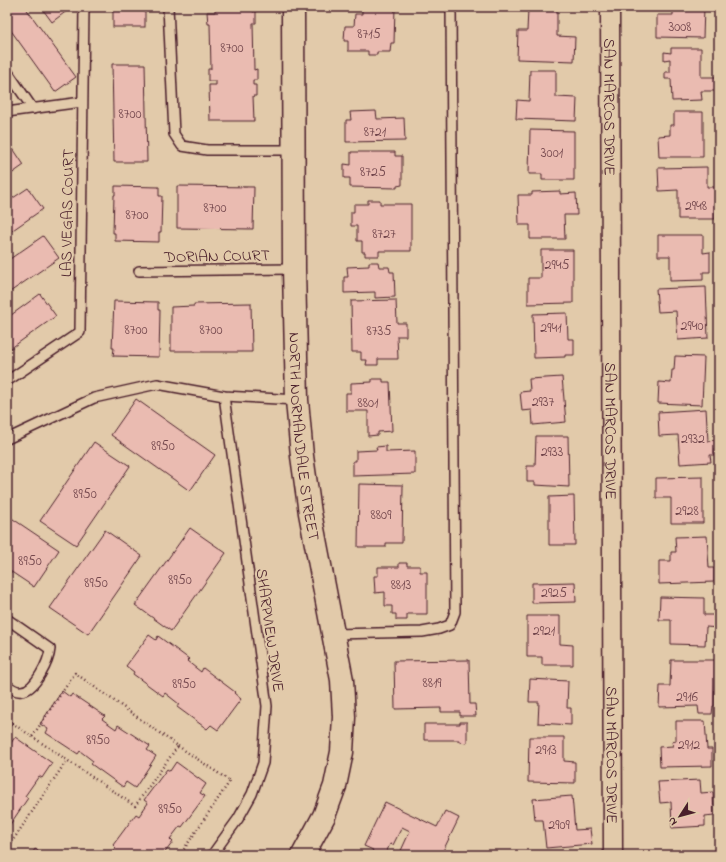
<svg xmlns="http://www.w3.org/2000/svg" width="726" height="862" viewBox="0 0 726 862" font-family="'Indie Flower',sans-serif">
  <rect width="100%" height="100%" fill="#e2caaa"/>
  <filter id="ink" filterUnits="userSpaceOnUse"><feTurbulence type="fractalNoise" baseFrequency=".025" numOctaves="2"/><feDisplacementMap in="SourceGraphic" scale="8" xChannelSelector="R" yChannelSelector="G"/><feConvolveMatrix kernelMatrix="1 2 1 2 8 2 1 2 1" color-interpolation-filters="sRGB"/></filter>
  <g filter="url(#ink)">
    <g fill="#eabbb1" stroke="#4a1f2b">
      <polygon points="7,7 25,7 76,77 55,92 7,25"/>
      <polygon points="41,7 72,7 52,22"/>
      <rect x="113" y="7" width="32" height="20"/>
      <polygon points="208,7 253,7 253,12 256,11 256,23 253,23 254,70 257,69 257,80 253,80 253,85 256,85 256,96 253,96 254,121 210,121 209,85 216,85 216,81 208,81 208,69 211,69 210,24 208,24 207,12 215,12 215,7"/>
      <polygon points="362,7 395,7 394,43 391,43 390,52 377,52 377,55 368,55 368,51 348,51 348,41 344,41 345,26 354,26 355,14 362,14"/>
      <polygon points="673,7 704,7 703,38 657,37 657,15 673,15"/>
      <polygon points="528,9 557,10 557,36 575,37 574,61 517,59 518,31 527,31"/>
      <polygon points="671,48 701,48 701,77 716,77 716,91 701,91 702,100 672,101 671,79 665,79 665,72 670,72 670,59 664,60 664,52 671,53"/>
      <polygon points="112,64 145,64 147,162 114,162"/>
      <polygon points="530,70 556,70 556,97 577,98 576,121 516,119 517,100 529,101"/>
      <polygon points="376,111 377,119 404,118 405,141 346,142 346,120 351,120 350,112"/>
      <polygon points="674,112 703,112 703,157 659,157 658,136 670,135 670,125 674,125"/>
      <polygon points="530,130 574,131 574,180 542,180 542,174 529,174"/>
      <polygon points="10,144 24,165 7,177 7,146"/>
      <polygon points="351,152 395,152 395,156 402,156 402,185 397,186 397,188 350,187 350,178 344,178 344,164 351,165"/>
      <polygon points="707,167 707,187 715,187 715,219 678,219 678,190 659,191 658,168"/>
      <polygon points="115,186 159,187 159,196 162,196 161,232 159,232 159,242 115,241 115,233 113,233 114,195 115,195"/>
      <polygon points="177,186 254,187 253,229 177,228"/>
      <polygon points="28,188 43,209 7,234 7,202"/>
      <polygon points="560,191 560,194 576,193 577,215 564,215 565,239 530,239 530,225 519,225 518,195 532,195 532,192"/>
      <polygon points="368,200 380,200 380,204 411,204 411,251 379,251 379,256 365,256 365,252 362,252 362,241 357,241 357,226 351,226 351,212 354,212 354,204 368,204"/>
      <polygon points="658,235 703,235 703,253 710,252 710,272 703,272 703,280 670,281 670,256 658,256"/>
      <polygon points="43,236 59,258 7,294 7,261"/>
      <polygon points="541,250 573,250 573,303 528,304 528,278 541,278"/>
      <polygon points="369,262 378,262 379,267 389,267 390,272 394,272 395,297 375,298 375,292 344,293 344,277 348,277 347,267 369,266"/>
      <polygon points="706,287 708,338 678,340 676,311 658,312 656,289"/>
      <polygon points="40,294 56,316 7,351 7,318"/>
      <polygon points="396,300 397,323 406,323 406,336 397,336 398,359 378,359 378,365 366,365 367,360 361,360 361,352 352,352 351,301"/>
      <polygon points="114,301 158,302 158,310 160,310 159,357 113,356 114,348 112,348"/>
      <polygon points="251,303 252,352 194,352 194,351 171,351 171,307 194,306 194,304"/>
      <polygon points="567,313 568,339 574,339 574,355 565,355 565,357 534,358 533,314"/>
      <polygon points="675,356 704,357 702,405 658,403 659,382 671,383 672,370 674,370"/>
      <polygon points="562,377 566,422 533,425 532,410 522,411 520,392 530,391 529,379"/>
      <polygon points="372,379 383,379 383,382 390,382 392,431 378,432 378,435 368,436 368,411 346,411 346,393 351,393 351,383 372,382"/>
      <polygon points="136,399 215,455 190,491 111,435"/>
      <polygon points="706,409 708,441 715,440 715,455 710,455 711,462 680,464 678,435 659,436 658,412"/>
      <polygon points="536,436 568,436 569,487 535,485 535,482 527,482 527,466 535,466"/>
      <polygon points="94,442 130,466 76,545 40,521"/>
      <polygon points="386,446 386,452 415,451 415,474 353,476 353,461 356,461 356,451 377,450 376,447"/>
      <polygon points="703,477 703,523 671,523 671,498 656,498 656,478"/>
      <polygon points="359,484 403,485 402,543 386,543 386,547 358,547"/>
      <polygon points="574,496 575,545 549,545 549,497"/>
      <polygon points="7,515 59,550 34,587 7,569"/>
      <polygon points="190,528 226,553 171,631 135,605"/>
      <polygon points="105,530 142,556 88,634 50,608"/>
      <polygon points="707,536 709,568 714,568 714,582 659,584 659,561 671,561 671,552 676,552 675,537"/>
      <polygon points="399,563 407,563 407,566 420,566 420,572 427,572 427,614 407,614 407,620 396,620 396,614 392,614 392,606 385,606 385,592 375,593 374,576 378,576 378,567 399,567"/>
      <polygon points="575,582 576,602 532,603 532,583"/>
      <polygon points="660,597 704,598 704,615 719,615 719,628 706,627 705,645 671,644 671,620 659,620"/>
      <polygon points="527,616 560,616 560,644 573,645 573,665 542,665 542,657 527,657"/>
      <polygon points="149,635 156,640 158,636 189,659 187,661 201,672 203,668 235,692 234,693 241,699 218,730 211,725 207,729 177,707 179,704 165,693 163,696 133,674 134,672 126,666"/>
      <polygon points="469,660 470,704 475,704 476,716 460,716 460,712 441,712 441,708 395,709 394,661"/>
      <polygon points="671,660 715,660 714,706 713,706 712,714 699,714 698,706 659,707 660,686 670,686"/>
      <polygon points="530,679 568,681 567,708 571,708 571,725 538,723 539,702 529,702"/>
      <polygon points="62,691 70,697 72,694 105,716 102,719 116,729 118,725 150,746 147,750 156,756 135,788 126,782 123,787 91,764 93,761 80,751 78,754 46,733 48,729 40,724"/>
      <polygon points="676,721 705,721 707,749 712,749 712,766 660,767 659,747 673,746 672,742 676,741"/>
      <polygon points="460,722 467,722 467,743 459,742 459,740 424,740 424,724 460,724"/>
      <polygon points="15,737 52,763 42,778 39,776 25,796 28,798 9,826 7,824 7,770 9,767 7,766 7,749"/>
      <polygon points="529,737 564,737 564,761 575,762 575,783 528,782"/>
      <polygon points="176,762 206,784 200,793 205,796 182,827 180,826 170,839 173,842 163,855 111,855 116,848 113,845 136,814 139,816 148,803 144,800 167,769 170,771"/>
      <polygon points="700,780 701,793 713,792 714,815 705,816 705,826 672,828 671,802 660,803 658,782"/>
      <polygon points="572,796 575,830 590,829 592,844 546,848 543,820 535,820 533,799"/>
      <polygon points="385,802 437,827 445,811 459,818 441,855 399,855 410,831 402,827 393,845 390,844 385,855 374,855 371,854 373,850 364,846"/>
      <polygon points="35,849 44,855 31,855"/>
    </g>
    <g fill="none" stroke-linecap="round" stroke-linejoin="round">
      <defs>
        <g id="lane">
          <polyline points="168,7 174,134 182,146 207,150 294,150"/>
          <polyline points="7,71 33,109"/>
          <polyline points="7,112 82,102"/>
          <polyline points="139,271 294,269"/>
          <polyline points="7,381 80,332 84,7"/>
          <polyline points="7,439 94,398 157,384 224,396 297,400"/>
          <path d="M7,619L50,649C49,661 35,691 21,691C16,692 11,688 7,685"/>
          <polyline points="334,634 422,632 439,629 450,625 455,612 451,7"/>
          <polyline points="212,855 238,819 252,794 263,763 267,706 224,396"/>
        </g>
        <g id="street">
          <path id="s1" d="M610,7L613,855"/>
        </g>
        <g id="secondary">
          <path id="s2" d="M293,7L294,269L297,400L302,456L310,513L342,680L344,717L342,752L335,786L324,816L303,855"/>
        </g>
      </defs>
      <use href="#lane" stroke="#4a1f2b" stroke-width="12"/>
      <use href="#street" stroke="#4a1f2b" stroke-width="21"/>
      <use href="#secondary" stroke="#4a1f2b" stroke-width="25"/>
      <g stroke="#4a1f2b" stroke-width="2.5" stroke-dasharray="1 3" stroke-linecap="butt">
        <polyline points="7,720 12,723 7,731"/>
        <polyline points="12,723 135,806 178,746 75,673 32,737"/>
        <polyline points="178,746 230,781 180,855"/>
        <polyline points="7,849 67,760"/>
      </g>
      <use href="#lane" stroke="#e2caaa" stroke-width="9"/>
      <use href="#street" stroke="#e2caaa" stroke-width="18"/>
      <use href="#secondary" stroke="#e2caaa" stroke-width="22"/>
    </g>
  </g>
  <g text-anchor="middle" stroke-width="4" stroke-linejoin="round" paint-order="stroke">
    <g font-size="14" fill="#72464c">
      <text x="680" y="31">3008</text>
      <text x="369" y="38">8715</text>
      <text x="232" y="52">8700</text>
      <text x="130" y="118">8700</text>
      <text x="375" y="136">8721</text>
      <text x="552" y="157">3001</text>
      <text x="373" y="176">8725</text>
      <text x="696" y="210">2948</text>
      <text x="215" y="212">8700</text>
      <text x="137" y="219">8700</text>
      <text x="384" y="238">8727</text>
      <text x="557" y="269">2945</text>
      <text x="692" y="330">2940</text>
      <text x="551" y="332">2941</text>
      <text x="136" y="334">8700</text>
      <text x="211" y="334">8700</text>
      <text x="379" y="335">8735</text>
      <text x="543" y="406">2937</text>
      <text x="368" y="407">8801</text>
      <text x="693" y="443">2932</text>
      <text x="163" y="450">8950</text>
      <text x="552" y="456">2933</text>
      <text x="85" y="498">8950</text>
      <text x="687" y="515">2928</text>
      <text x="381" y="519">8809</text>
      <text x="30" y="565">8950</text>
      <text x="180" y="584">8950</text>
      <text x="96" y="587">8950</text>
      <text x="401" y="589">8813</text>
      <text x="554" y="597">2925</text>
      <text x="544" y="635">2921</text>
      <text x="432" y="687">8819</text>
      <text x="184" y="688">8950</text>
      <text x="687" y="701">2916</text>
      <text x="98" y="744">8950</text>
      <text x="689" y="749">2912</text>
      <text x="546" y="754">2913</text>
      <text x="170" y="813">8950</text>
      <text x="559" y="829">2909</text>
    </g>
    <g font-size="16" fill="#4a1f2b" stroke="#e2caaa">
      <text dy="6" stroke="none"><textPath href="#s1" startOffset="100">SAN MARCOS DRIVE</textPath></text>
      <text transform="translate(66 213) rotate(-89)" y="6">LAS VEGAS COURT</text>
      <text transform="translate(217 255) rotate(-1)" y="6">DORIAN COURT</text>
      <text dy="6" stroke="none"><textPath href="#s1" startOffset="424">SAN MARCOS DRIVE</textPath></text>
      <text dy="6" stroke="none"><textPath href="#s2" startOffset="430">NORTH NORMANDALE STREET</textPath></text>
      <text transform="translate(271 630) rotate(82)" y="6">SHARPVIEW DRIVE</text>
      <text dy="6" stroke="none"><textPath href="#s1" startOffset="748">SAN MARCOS DRIVE</textPath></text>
    </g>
  </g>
  <rect width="726" height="862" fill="none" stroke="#e2caaa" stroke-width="24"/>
  <rect x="12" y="12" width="702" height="838" fill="none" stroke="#4a1f2b" stroke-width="1.5" filter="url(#ink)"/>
  <g transform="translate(680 816) rotate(234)" stroke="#e2caaa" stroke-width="3" paint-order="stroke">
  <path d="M0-3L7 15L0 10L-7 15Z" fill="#4a1f2b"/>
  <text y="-6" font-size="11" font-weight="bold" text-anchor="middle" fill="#4a1f2b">N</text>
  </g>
</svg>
